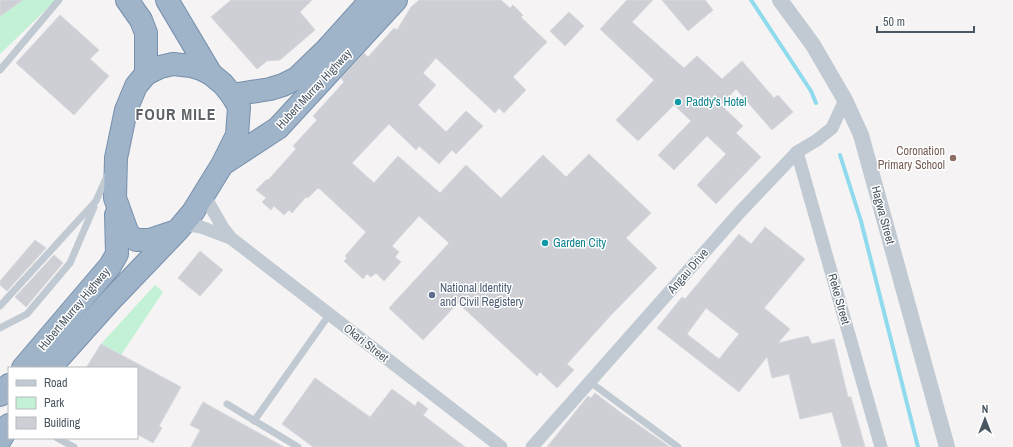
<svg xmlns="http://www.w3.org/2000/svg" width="1013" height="447" viewBox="0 0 1013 447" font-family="'Archivo Narrow',sans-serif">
  <rect width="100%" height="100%" fill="#f5f3f3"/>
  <g fill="#c3f1d5">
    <polygon points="0,0 56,0 0,54"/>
    <polygon points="155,285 163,292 121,355 101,344"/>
  </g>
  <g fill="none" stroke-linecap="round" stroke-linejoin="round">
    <g stroke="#90daee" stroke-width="4">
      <polyline points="751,0 811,91 816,103"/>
      <polyline points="840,155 861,221 918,447"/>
    </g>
  </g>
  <g fill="#cdcfd5" stroke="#d7d9de" fill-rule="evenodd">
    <polygon points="0,0 23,0 0,16"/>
    <polygon points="231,0 312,0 300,12 315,30 280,60 267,61 257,69 211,17"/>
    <polygon points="419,0 501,0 510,8 513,5 523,15 521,17 547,42 513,77 526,90 504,113 499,108 495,113 436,58 423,73 436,85 418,105 446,132 466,111 483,126 456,154 452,150 439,164 419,146 416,150 389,124 352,163 374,183 398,156 440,193 466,165 501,198 543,155 566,177 589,154 651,213 626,238 657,268 612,314 567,364 574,370 557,388 540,372 537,376 458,303 423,340 389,308 449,243 419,216 392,246 399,252 395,257 401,262 384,281 376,273 371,277 367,274 363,279 344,261 347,258 345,256 366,232 322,191 318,188 308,198 306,197 292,213 289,210 284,215 274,206 271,210 262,202 266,198 256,190 267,179 268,180 296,149 293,146 317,120 313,116 344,82 341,78 364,53 368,57 394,28 397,30 411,7"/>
    <polygon points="627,0 653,0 632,22 684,68 697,56 722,79 742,61 774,98 778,95 793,112 772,130 736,89 721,105 743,126 736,133 761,157 716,204 697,185 726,154 707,136 674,170 658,155 691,121 674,105 638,141 616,120 654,80 600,29"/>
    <polygon points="662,0 705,0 713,10 688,31"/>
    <polygon points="569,12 584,26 565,46 550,31"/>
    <polygon points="60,15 99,50 90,59 109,76 74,115 16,63"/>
    <path d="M765,227L805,259L764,308L790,329L778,343L808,336L812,344L834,339L848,397H851L865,447H842L832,412L800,419L789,374L772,378L767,357L739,392L657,328L682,297L685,299L739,234L751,244ZM706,308L739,334L719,359L687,334Z"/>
    <polygon points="35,240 46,248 7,291 0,285 0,281"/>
    <polygon points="200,251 223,270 200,296 178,278"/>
    <polygon points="54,255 63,263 26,307 15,297"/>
    <polygon points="101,344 181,387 159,426 162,428 153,443 137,434 137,368 86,368"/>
    <polygon points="315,378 370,417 392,389 415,406 418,401 428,409 423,415 465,447 313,447 282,424"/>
    <polygon points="595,393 620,412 670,447 547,447 588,396 591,398"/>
    <polygon points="203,402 284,447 191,447 200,430 190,425"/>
  </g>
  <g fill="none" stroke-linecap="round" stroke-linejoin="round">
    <defs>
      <g id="trunk">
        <polyline points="127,0 141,20 146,33 146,74"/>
        <polyline points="167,0 211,74"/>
        <polyline points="232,95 270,89 283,85 297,78 325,51 371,0"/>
        <polyline points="223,164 278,128 396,0"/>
        <polyline points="23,368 110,266 117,254 116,215"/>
        <polyline points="50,368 109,302 177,231 193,212 222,165 237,135 239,107 232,95 223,84 211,74 201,69 191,66 173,64 160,67 146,74 136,86 126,110 116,158 115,198 128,234 136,240 150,240 177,231"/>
        <polyline points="0,395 9,385"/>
        <polyline points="0,440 9,425"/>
      </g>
    </defs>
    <use href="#trunk" stroke="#7690ad" stroke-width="24"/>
    <g stroke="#c1cad2" stroke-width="7">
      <polyline points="0,70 59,0"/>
      <polyline points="0,306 96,201 108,174"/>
      <polyline points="0,328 27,314 70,263 94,207"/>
      <polyline points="590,382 678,447"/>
      <polyline points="227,404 298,447"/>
      <polyline points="254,421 329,315"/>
      <polyline points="57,438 74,447"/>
    </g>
    <g stroke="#c1cad2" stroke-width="13">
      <polyline points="797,152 881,447"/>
      <polyline points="203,193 223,228 232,239 501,447"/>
      <polyline points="183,224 201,227 230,238"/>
      <polyline points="532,447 740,212 797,152 817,140 832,128 845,100"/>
    </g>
    <polyline stroke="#c1cad2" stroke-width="16" points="780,0 813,45 845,100 861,135 947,447"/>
    <use href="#trunk" stroke="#9fb4c9" stroke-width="22"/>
  </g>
  <g fill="#0f9aa8" stroke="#fff" stroke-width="1.5">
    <circle cx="678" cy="102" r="4"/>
    <circle cx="545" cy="243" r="4"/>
  </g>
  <circle fill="#8d6e63" stroke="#fff" stroke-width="1.5" cx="953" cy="158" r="4"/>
  <circle fill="#5c6f8a" stroke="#fff" stroke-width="1.5" cx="432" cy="295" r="4"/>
  <g text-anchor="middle" stroke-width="3" stroke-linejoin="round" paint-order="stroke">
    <g font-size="12" fill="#4a5661" stroke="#fff">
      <text transform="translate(314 89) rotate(-47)" y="4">Hubert Murray Highway</text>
      <text transform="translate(883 215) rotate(75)" y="4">Hagwa Street</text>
      <text transform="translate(688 271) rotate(-49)" y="4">Angau Drive</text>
      <text transform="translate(839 299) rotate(74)" y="4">Reke Street</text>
      <text transform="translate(74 309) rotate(-50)" y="4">Hubert Murray Highway</text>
      <text transform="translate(366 343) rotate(38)" y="4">Okari Street</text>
    </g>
    <g font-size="12" fill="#0d838f" stroke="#fff" text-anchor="start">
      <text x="686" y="106">Paddy's Hotel</text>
      <text x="553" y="247">Garden City</text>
    </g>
    <g font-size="12" fill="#785e54" stroke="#fff" text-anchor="end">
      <text x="945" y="155">Coronation<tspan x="945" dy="14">Primary School</tspan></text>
    </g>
    <g font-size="12" fill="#4e5e75" stroke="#fff" text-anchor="start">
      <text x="440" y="292">National Identity<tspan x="440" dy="14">and Civil Registery</tspan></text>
    </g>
    <g font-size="16" font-weight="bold" letter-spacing="1" fill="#5f6368" stroke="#fff">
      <text x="176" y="120">FOUR MILE</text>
    </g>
  </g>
  <rect x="8" y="367" width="130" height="72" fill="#ffffff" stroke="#b7bbc0"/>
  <rect x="16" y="380" width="20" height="6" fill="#c1cad2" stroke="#b7bbc0"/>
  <text x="44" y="387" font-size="12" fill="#4a5661">Road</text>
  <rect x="16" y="397" width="20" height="12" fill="#c3f1d5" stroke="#b7bbc0"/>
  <text x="44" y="407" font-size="12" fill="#4a5661">Park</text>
  <rect x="16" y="417" width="20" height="12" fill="#cdcfd5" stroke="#b7bbc0"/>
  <text x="44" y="427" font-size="12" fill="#4a5661">Building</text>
  <g transform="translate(985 419)" stroke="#ffffff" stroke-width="3" paint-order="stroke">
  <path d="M0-3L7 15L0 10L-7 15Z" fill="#4a5661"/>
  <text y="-6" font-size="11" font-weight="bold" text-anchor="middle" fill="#4a5661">N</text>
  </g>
  <path d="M877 26v6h97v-6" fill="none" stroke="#4a5661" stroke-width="2"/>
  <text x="883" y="26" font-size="12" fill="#4a5661" stroke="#ffffff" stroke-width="3" paint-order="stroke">50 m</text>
</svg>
